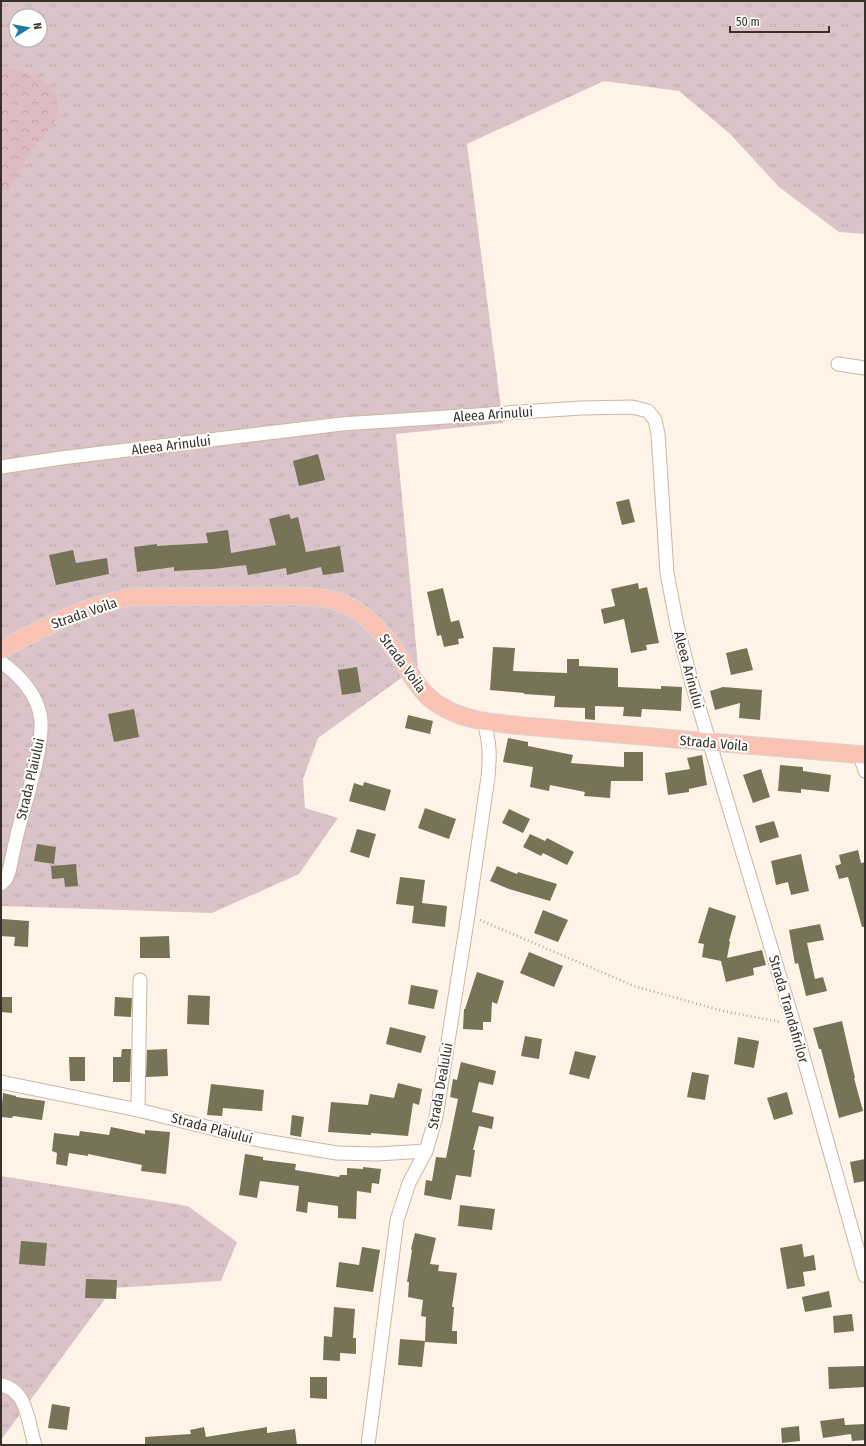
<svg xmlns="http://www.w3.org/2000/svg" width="866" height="1446" viewBox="0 0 866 1446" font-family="'Fira Sans Condensed',sans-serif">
  <defs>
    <pattern id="grass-tufts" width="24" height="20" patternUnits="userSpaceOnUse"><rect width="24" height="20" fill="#dbc4c9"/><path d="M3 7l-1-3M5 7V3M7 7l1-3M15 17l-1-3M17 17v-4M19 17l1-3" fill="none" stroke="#bda9ad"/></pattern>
    <pattern id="forest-crowns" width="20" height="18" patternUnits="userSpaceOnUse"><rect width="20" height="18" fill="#debbc3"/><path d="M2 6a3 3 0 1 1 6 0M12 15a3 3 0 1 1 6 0" fill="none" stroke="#bfa1a8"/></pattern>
  </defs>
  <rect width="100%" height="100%" fill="#fff3e7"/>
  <g fill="url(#grass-tufts)" fill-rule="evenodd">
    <path d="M1,1H865V234L839,232L779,187L730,134L679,91L604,81L467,144L503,423L396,434L418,666L318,738L303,779L305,808L338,818L299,874L212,913L1,906ZM16,16H40V40H16Z"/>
    <polygon points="1,1176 188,1206 237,1242 221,1281 113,1288 1,1440"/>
  </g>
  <polygon fill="url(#forest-crowns)" points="1,67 24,71 41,79 57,94 57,119 32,150 9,190 1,192"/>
  <g fill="#767357">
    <polygon points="318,454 325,480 299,486 293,461"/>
    <polygon points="629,499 635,522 622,525 616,502"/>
    <polygon points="289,514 291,519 298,517 306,552 340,546 344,572 323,575 321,567 287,575 286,568 248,575 246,565 213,569 174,571 174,567 137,572 134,547 157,544 157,546 208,543 206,533 228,530 231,553 276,545 269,519"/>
    <polygon points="73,550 76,563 107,558 109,574 56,585 49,555"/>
    <polygon points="638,583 639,589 647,587 659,643 646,645 647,650 631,653 624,619 604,624 601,609 615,606 611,589"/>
    <polygon points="443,588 451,622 459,620 464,638 458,639 459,644 444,647 441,635 437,636 427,592"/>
    <polygon points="493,647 515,648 513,671 567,673 567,659 579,659 579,666 618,668 618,687 661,689 661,686 682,687 681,711 642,709 641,717 623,716 624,707 595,706 595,720 585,719 585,708 554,707 555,696 524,694 524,693 490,690"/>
    <polygon points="747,648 753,670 731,675 726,653"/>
    <polygon points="357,667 361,692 342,695 338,670"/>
    <polygon points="723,687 762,690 760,720 739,718 740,703 715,710 710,691"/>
    <polygon points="134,709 139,737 114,742 108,714"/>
    <polygon points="408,715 433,721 430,734 405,728"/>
    <polygon points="508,738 528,742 528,746 573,755 571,763 624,767 624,752 643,752 643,781 611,781 610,798 584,796 585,792 550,785 549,791 530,787 533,767 503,762"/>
    <polygon points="702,755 707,785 689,789 689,792 668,795 665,773 690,769 687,758"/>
    <polygon points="780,765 803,767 803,771 831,775 829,792 801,789 801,793 778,791"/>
    <polygon points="761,769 770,797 753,803 743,775"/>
    <polygon points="364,782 391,790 385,811 349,801 354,783 363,786"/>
    <polygon points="425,808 456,819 449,839 418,828"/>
    <polygon points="509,809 530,819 523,833 502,823"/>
    <polygon points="774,821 779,837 760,843 755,826"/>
    <polygon points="357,829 376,834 369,858 350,852"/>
    <polygon points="530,834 545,841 547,838 574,852 567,865 543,853 541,856 523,847"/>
    <polygon points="37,844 56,847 54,864 34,861"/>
    <polygon points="858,850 861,863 865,862 865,927 862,927 848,877 839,879 835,866 841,864 839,855"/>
    <polygon points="801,854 809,891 791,895 788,882 776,885 771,861"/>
    <polygon points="76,864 78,886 65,887 64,878 52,879 51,866"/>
    <polygon points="497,866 517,874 518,872 557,884 550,901 509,889 490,881"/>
    <polygon points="400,877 425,880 422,903 447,906 445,927 412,923 414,906 396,904"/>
    <polygon points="709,907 736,916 729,941 730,942 727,958 762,950 766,965 753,968 754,975 726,982 721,961 702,957 704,944 698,943"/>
    <polygon points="543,910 568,920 558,942 534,933"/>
    <polygon points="2,919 29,921 28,947 14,946 15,937 1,936"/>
    <polygon points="820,924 824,940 807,943 815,979 823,977 827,991 806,996 798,963 795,964 789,930"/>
    <polygon points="169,936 170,958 140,958 140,937"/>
    <polygon points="529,952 563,966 554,987 520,973"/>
    <polygon points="477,972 504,981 497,1004 492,1002 491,1022 483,1022 483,1030 463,1029 464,1009 465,1009"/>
    <polygon points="411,985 438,990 434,1009 408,1004"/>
    <polygon points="188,995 210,996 209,1025 187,1024"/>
    <polygon points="1,997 12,997 12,1013 1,1012"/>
    <polygon points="115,997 132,998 131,1017 114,1016"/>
    <polygon points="842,1021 855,1078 854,1078 863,1111 839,1118 821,1049 819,1049 813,1028"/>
    <polygon points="390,1027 426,1036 421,1053 386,1044"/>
    <polygon points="525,1036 542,1039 539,1059 521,1056"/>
    <polygon points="738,1037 759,1041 754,1068 734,1064"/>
    <polygon points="122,1049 131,1049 130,1082 113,1082 113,1057 121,1057"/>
    <polygon points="167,1049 168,1076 146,1077 147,1050"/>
    <polygon points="575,1051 596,1056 589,1079 569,1074"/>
    <polygon points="69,1057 85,1057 85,1081 70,1081"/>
    <polygon points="461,1062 496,1071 493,1085 479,1082 472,1112 494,1117 492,1129 479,1126 473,1150 475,1150 471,1177 456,1175 451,1200 424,1195 426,1180 432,1181 436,1157 446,1158 458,1099 450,1097 453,1079 457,1080"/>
    <polygon points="692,1072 709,1075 705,1100 687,1097"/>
    <polygon points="398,1083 422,1089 419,1105 413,1103 408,1136 371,1133 371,1135 328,1132 331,1102 368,1105 370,1094 394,1098"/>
    <polygon points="211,1084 264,1090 262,1111 223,1108 222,1116 207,1115"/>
    <polygon points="787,1092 793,1114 774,1120 767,1098"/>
    <polygon points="3,1093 16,1096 16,1097 45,1101 42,1120 13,1116 12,1118 1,1117"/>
    <polygon points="292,1115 304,1117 301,1137 290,1135"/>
    <polygon points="111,1127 145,1134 145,1130 170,1132 166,1174 141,1171 142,1165 88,1154 88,1156 69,1153 67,1166 56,1164 57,1153 52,1151 54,1133 79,1136 80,1131 109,1135"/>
    <polygon points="245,1154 263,1157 263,1160 296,1164 295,1170 339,1177 340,1175 347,1175 347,1168 363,1169 363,1167 381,1169 379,1184 372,1183 371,1193 357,1191 356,1219 338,1218 338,1206 308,1202 307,1213 296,1211 299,1186 260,1181 257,1198 239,1195"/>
    <polygon points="865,1159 865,1181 854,1183 850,1162"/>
    <polygon points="460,1205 495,1209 492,1230 458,1226"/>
    <polygon points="415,1233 436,1238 430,1264 439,1265 438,1271 457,1273 452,1307 454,1307 452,1331 457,1331 457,1344 425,1342 426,1317 421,1316 423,1300 408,1297 409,1282 407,1282 412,1250 411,1249"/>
    <polygon points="21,1241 47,1243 45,1266 19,1264"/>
    <polygon points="802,1244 804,1257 814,1255 816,1270 803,1272 805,1286 787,1289 780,1248"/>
    <polygon points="362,1247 380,1250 373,1292 336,1287 339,1262 359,1265"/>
    <polygon points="86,1279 117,1280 116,1299 85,1298"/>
    <polygon points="829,1291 832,1307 805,1312 802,1297"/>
    <polygon points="334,1307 355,1309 353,1338 356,1338 356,1354 340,1353 340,1361 323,1360 324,1336 332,1337"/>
    <polygon points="852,1314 854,1331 834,1333 833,1316"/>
    <polygon points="400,1339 425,1341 422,1367 398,1365"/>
    <polygon points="865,1366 865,1387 829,1389 828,1367"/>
    <polygon points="310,1377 327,1377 327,1399 310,1398"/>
    <polygon points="52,1404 70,1407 67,1430 48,1428"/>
    <polygon points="844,1418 845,1425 865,1424 865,1440 852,1441 851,1434 823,1438 820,1421"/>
    <polygon points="799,1426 800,1441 782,1443 781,1428"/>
    <polygon points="204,1427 206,1437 267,1427 267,1433 295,1429 297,1445 145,1445 145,1437 191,1434 190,1430"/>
  </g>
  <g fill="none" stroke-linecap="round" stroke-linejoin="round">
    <defs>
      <g id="minor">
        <polyline points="838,364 865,368"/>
        <polyline points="1,467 61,458 342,424 581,408 632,407 648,411 655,420 658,434 667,573 677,625 692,684 794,1024 865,1276"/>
        <path d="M1,662C19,675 35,691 40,714C46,741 26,799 19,827C15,842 12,857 9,872L6,879L1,884"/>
        <polyline points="860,755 865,771"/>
        <polyline points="1,1082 138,1110 259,1140 337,1153 377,1154 426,1151"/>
        <polyline points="138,1110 140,980"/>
        <path d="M1,1385C28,1390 28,1424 35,1445"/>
        <path d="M368,1445L397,1220L409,1183L426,1151L436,1117L468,915L488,777C490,754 490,744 484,722"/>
      </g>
      <path id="major" d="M1,650C43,627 84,606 131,597L296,596C309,597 323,597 336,601C364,609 387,637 402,661C412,676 421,693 436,703C462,721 493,723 524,726L865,755"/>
    </defs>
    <use href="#minor" stroke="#cab7a3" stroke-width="15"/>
    <use href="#major" stroke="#d7d6d4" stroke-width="19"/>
    <polyline stroke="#b3a89e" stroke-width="2.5" stroke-dasharray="1 3" stroke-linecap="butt" points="480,920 634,986 723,1011 781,1022"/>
    <use href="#minor" stroke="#fff" stroke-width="13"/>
    <use href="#major" stroke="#fac2b2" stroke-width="17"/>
  </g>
  <g text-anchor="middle" stroke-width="4" stroke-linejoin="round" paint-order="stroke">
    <g font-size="14" fill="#383129" stroke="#fff">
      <text transform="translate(493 414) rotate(-4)" y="5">Aleea Arinului</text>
      <text transform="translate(171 445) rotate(-7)" y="5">Aleea Arinului</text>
      <text transform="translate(84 613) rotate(-19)" y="5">Strada Voila</text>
      <text transform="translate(403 663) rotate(54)" y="5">Strada Voila</text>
      <text transform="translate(689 670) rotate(75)" y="5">Aleea Arinului</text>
      <text transform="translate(714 743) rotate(5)" y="5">Strada Voila</text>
      <text transform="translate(30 779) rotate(-77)" y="5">Strada Plaiului</text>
      <text transform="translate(789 1009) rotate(74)" y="5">Strada Trandafirilor</text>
      <text transform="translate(440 1086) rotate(-80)" y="5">Strada Dealului</text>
      <text transform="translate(212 1128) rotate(15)" y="5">Strada Plaiului</text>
    </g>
  </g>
  <rect width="866" height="1446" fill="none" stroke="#383129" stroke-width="4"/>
  <g transform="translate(28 28) rotate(79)"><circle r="19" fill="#ffffff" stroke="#afada9"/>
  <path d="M0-3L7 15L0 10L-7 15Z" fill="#1c7ca8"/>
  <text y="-6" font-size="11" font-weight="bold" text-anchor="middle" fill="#383129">N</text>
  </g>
  <path d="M730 26v6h99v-6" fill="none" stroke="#383129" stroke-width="2"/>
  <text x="736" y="26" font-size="12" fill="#383129" stroke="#ffffff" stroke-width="3" paint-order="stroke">50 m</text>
</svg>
